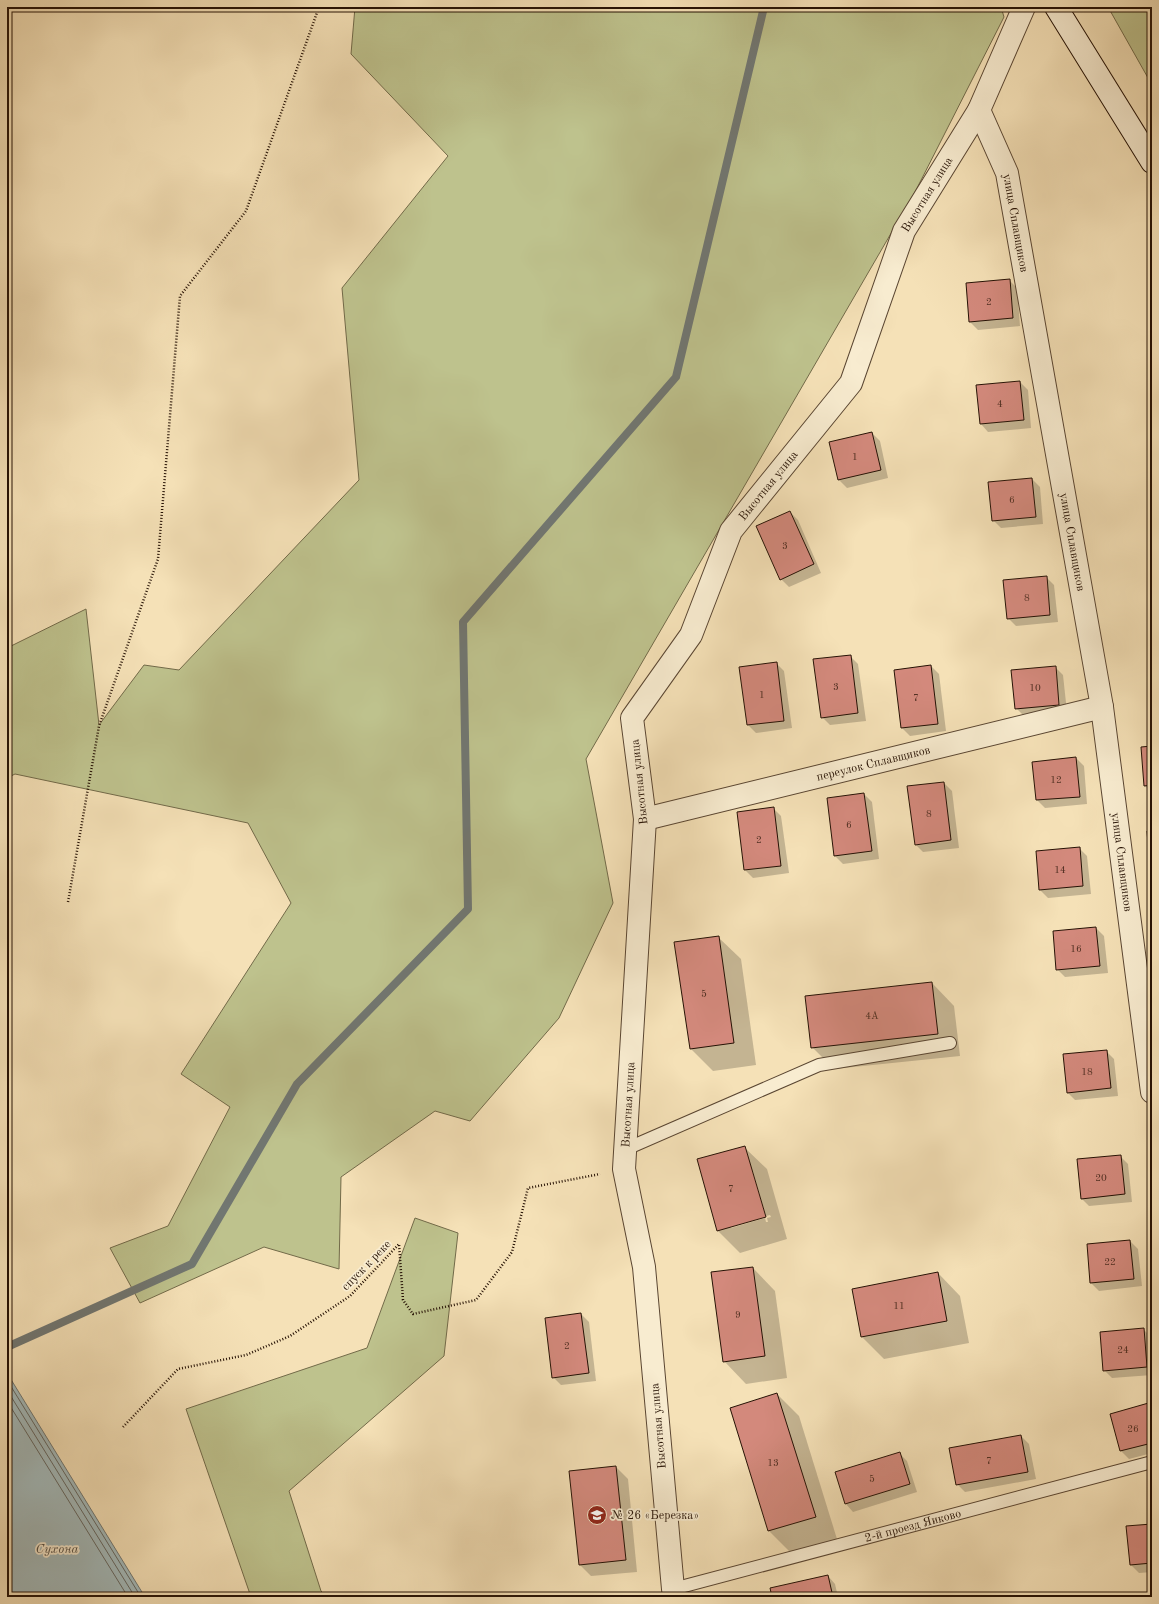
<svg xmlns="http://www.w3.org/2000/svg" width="1159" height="1604" viewBox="0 0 1159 1604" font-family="'Old Standard TT',serif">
  <rect width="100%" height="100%" fill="#f5e1b7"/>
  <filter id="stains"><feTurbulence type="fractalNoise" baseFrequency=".005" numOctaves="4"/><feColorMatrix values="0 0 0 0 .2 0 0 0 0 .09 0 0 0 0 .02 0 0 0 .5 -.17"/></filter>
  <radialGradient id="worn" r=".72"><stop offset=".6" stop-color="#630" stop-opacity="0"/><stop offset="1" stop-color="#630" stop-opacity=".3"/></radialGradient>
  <g fill="#bec28d" stroke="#726a49">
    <polygon points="355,7 1001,7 1004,17 915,192 586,759 613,903 559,1018 470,1121 435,1111 341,1177 339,1269 264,1247 140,1303 110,1248 168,1226 230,1107 181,1074 291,903 248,823 15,774 7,778 7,648 86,609 99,725 144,665 179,670 359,480 342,288 448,156 351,54"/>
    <polygon points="1108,7 1152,7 1152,85"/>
    <polygon points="415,1218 458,1233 444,1356 289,1491 321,1591 327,1597 251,1597 186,1409 367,1348"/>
  </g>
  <polygon fill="#a3babb" stroke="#717772" points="7,1373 145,1597 7,1597"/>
  <g fill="#0003" fill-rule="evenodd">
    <polygon points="1009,280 1017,288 1020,326 978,330 970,322"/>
    <polygon points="1020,382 1028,390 1031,428 988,432 981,424"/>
    <polygon points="872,433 880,441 888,478 847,488 839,480 830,443"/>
    <polygon points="1032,479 1040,487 1043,524 1001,528 993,520"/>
    <polygon points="790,512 798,520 821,573 789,587 781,579"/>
    <polygon points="1046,577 1054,585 1058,622 1016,626 1008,618"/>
    <polygon points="850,656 858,664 866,721 830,725 822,717"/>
    <polygon points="776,663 784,671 792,728 756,733 748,725 741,668"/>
    <polygon points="931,666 939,674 946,731 910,736 902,728 895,671"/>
    <polygon points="1055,667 1063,675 1067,712 1024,716 1016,708"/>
    <polygon points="1152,747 1152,792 1145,786"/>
    <polygon points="1076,758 1084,766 1087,804 1045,808 1037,800 1033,762"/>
    <polygon points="944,783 952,791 959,848 923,852 915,844"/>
    <polygon points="864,794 872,802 879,859 843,864 835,856"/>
    <polygon points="773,808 781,816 789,873 753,878 745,870"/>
    <polygon points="1079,848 1087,856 1091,894 1048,898 1040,890"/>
    <polygon points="1096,928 1104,936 1108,973 1065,977 1057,969"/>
    <polygon points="718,937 741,959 756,1065 713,1071 691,1049"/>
    <polygon points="932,983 954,1006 960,1056 834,1069 812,1047"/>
    <polygon points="1106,1051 1114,1059 1118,1096 1075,1100 1067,1092"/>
    <path d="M744,1147L767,1169L787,1239L740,1253L718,1231ZM751,1172H753L766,1216L770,1215L771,1217L767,1218L768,1222H766L765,1218L731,1228Z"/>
    <polygon points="1120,1156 1128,1164 1132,1202 1089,1206 1081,1198"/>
    <polygon points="1130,1241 1138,1249 1142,1286 1099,1291 1091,1283"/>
    <polygon points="753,1268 775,1291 787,1378 746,1384 724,1361"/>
    <polygon points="938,1273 960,1296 969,1343 884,1359 862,1337 853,1290"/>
    <polygon points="581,1314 589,1322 596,1381 561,1385 553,1377"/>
    <polygon points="1143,1329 1151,1337 1152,1375 1112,1378 1104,1370"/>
    <polygon points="777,1394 799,1416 837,1539 791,1553 769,1531 731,1408"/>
    <polygon points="1152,1403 1152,1453 1129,1459 1121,1451 1111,1414"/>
    <polygon points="1021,1436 1029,1444 1036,1479 965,1492 957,1484"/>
    <polygon points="899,1453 907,1461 917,1492 853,1512 846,1504"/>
    <polygon points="616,1467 628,1479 637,1572 591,1576 579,1564"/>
    <polygon points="1152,1525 1152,1572 1139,1573 1131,1565"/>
    <polygon points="828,1576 835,1584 838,1597 773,1597"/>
  </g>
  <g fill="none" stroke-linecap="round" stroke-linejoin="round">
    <g stroke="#646660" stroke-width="1">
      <polyline points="7,1380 141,1597"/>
      <polyline points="7,1390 135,1597"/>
      <polyline points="7,1401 128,1597"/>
    </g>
    <polyline stroke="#717772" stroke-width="8" points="7,1347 192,1264 297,1084 468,909 463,622 676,377 764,7"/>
  </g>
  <g fill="#d3897c" stroke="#261205">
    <polygon points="1010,279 1013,318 969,322 966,283"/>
    <polygon points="1020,381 1024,420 980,424 976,385"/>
    <polygon points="872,432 881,470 838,480 829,442"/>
    <polygon points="1032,478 1036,517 992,521 988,482"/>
    <polygon points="790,511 814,564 780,580 756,526"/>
    <polygon points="1047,576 1050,615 1007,619 1003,580"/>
    <polygon points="851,655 858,713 821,718 813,659"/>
    <polygon points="777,662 784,721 747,725 739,667"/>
    <polygon points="931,665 938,724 901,728 894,670"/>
    <polygon points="1056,666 1059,705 1015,709 1011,670"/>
    <polygon points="1152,746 1152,785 1144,786 1141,747"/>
    <polygon points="1076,757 1080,797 1036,800 1032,762"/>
    <polygon points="944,782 951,840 915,845 907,786"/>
    <polygon points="864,793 872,851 834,856 827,798"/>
    <polygon points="774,807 781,866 744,870 737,812"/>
    <polygon points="1147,831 1152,831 1152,870 1150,871"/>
    <polygon points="1080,847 1083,886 1039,890 1036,851"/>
    <polygon points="1096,927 1100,966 1056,970 1053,931"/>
    <polygon points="719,936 734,1043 690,1049 674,942"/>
    <polygon points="932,982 938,1034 811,1048 805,996"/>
    <polygon points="1107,1050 1111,1088 1067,1093 1063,1054"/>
    <polygon points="745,1146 766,1217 717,1231 697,1159"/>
    <polygon points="1121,1155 1125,1194 1081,1199 1077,1159"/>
    <polygon points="1130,1240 1134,1279 1090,1283 1087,1244"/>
    <polygon points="753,1267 765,1356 723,1362 711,1272"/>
    <polygon points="938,1272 947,1321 861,1337 852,1289"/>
    <polygon points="581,1313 589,1373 552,1378 545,1318"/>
    <polygon points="1144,1328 1147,1367 1103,1371 1100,1332"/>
    <polygon points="777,1393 816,1517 768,1531 730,1408"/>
    <polygon points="1152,1402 1152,1443 1120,1451 1110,1414"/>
    <polygon points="1021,1435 1028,1472 956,1485 949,1448"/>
    <polygon points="900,1452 910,1484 845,1504 835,1472"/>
    <polygon points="616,1466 626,1560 579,1565 569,1471"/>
    <polygon points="1152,1524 1152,1563 1130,1565 1126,1526"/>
    <polygon points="828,1575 833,1597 772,1597 770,1588"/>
  </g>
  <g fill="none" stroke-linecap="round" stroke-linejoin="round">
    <defs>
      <g id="service">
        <polyline points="626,1149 819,1065 950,1043"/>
        <path id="s1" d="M673,1589L1152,1462"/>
      </g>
      <g id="minor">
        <path id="s2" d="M1024,7L979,110L1007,173L1102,707L1152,1092"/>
        <path id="s3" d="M645,819L1102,707"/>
        <path id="s4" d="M675,1597L673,1589L644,1267L624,1169L645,819L632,718L691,635L731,531L851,383L904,231L979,110"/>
      </g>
      <polyline id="secondary" points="1056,7 1152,162"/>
    </defs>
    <use href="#service" stroke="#5a4632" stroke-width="14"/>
    <use href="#minor" stroke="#5a4632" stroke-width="24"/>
    <use href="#secondary" stroke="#261205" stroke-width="24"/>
    <g stroke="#261205" stroke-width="2.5" stroke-dasharray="1 2" stroke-linecap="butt">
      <polyline points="68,902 99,726 158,559 180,296 246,211 319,7"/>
      <polyline points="123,1427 178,1369 246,1355 290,1336 350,1296 399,1244 403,1300 413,1314 476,1300 512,1252 528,1188 600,1174"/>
    </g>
    <use href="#service" stroke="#f8ecd0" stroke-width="12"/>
    <use href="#minor" stroke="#f8ecd0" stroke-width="22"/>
    <use href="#secondary" stroke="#f8ecd0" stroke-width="22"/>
  </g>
  <defs>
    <symbol id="school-disc" viewBox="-11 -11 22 22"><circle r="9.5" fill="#8f2418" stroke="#f8ecd0"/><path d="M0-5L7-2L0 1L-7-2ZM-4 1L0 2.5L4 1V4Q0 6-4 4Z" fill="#fff"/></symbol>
  </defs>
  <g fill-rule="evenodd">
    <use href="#school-disc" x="586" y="1504" width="22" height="22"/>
  </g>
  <g text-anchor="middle" stroke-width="3.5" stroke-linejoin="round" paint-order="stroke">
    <g font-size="10" fill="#513023">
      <text x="989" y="305">2</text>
      <text x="1000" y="407">4</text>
      <text x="855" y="460">1</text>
      <text x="1012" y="503">6</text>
      <text x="785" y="549">3</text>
      <text x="1027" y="601">8</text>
      <text x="836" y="690">3</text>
      <text x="1035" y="691">10</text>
      <text x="762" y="698">1</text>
      <text x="916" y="701">7</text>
      <text x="1056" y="783">12</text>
      <text x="929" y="817">8</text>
      <text x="849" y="828">6</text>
      <text x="759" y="843">2</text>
      <text x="1060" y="873">14</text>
      <text x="1076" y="952">16</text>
      <text x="704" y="997">5</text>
      <text x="872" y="1019">4А</text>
      <text x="1087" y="1075">18</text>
      <text x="1101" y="1181">20</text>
      <text x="731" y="1192">7</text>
      <text x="1110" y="1265">22</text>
      <text x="899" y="1309">11</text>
      <text x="738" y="1318">9</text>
      <text x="567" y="1349">2</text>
      <text x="1123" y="1353">24</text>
      <text x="1133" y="1432">26</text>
      <text x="989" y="1464">7</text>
      <text x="773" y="1466">13</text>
      <text x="872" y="1482">5</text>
    </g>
    <g font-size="12" fill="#261205" stroke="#f8ecd0">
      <text dy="4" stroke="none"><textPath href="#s4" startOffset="1492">Высотная улица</textPath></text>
      <text dy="4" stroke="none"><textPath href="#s2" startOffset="232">улица Сплавщиков</textPath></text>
      <text dy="4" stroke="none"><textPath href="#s4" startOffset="1156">Высотная улица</textPath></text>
      <text dy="4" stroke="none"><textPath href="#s2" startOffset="556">улица Сплавщиков</textPath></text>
      <text dy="4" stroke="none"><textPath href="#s3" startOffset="235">переулок Сплавщиков</textPath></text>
      <text transform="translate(639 782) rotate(-96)" y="4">Высотная улица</text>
      <text dy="4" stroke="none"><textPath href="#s2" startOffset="880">улица Сплавщиков</textPath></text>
      <text dy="4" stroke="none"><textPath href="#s4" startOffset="496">Высотная улица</textPath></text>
      <text transform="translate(366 1265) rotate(-46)" y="4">спуск к реке</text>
      <text transform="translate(658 1426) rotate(-95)" y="4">Высотная улица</text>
      <text dy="4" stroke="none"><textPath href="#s1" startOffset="248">2-й проезд Яиково</textPath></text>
    </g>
    <g font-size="12" fill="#261205" stroke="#f8ecd0" text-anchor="start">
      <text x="611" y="1519">№ 26 «Березка»</text>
    </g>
    <g font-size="13" font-style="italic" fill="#524d45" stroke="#f8ecd0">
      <text x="57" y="1553">Сухона</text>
    </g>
  </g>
  <rect width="1159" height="1604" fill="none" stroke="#f5e1b7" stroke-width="24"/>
  <rect x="8" y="8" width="1143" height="1588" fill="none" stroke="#261205" stroke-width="2"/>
  <rect x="12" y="12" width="1135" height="1580" fill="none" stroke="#261205"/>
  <rect width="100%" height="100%" filter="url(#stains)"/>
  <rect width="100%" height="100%" fill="url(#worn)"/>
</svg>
